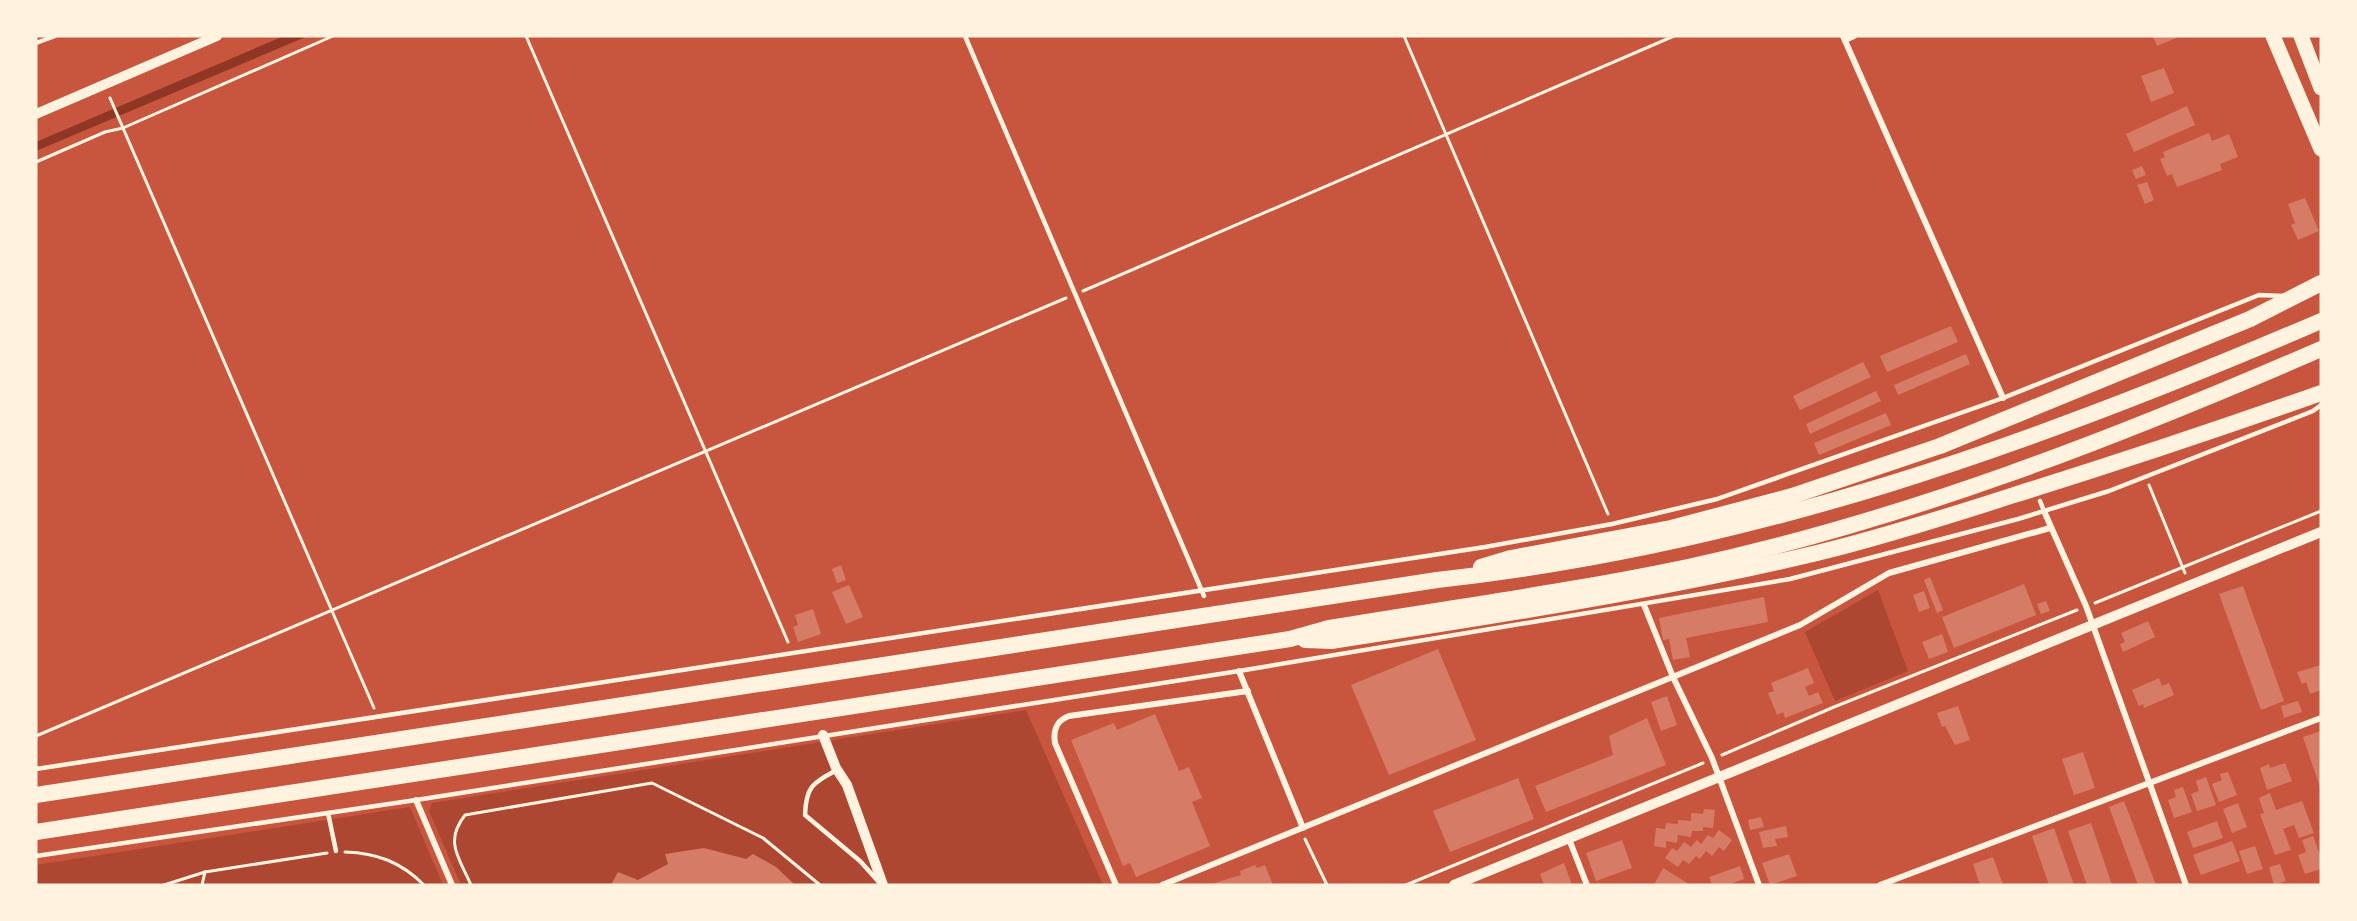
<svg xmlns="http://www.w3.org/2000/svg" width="2357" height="921" viewBox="0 0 2357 921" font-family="Poppins,sans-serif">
  <rect width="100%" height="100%" fill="#c8553d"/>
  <g fill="#ae4732">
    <polygon points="1878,590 1908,671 1835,701 1805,632"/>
    <polygon points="1026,710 1103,885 461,885 429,811 432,803"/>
    <polygon points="410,807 443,885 36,885 36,865"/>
  </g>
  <polygon fill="#8f3625" points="284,36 308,36 36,151 36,142"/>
  <g fill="#d67c66">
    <polygon points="2153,36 2181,36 2157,46"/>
    <polygon points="2164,68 2174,93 2151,102 2141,76"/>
    <polygon points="2187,106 2195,125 2134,152 2126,134"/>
    <polygon points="2209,133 2212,141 2229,134 2238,157 2220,164 2222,170 2177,187 2172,174 2167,176 2160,159 2165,157 2163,152"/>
    <polygon points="2142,166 2146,175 2136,179 2132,170"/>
    <polygon points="2147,182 2154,200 2145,204 2137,185"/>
    <polygon points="2305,198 2319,231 2298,240 2291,225 2295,223 2288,204"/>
    <polygon points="1951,326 1958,342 1887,372 1880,356"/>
    <polygon points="1966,354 1970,364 1898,395 1894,385"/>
    <polygon points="1863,362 1871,377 1800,410 1793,396"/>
    <polygon points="1876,391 1881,401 1810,434 1806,424"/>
    <polygon points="1886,413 1891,425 1819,455 1814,443"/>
    <polygon points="841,565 846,580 837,583 832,569"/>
    <polygon points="1930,577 1943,610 1937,613 1924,580"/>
    <polygon points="2024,584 2036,615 1954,648 1942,617"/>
    <polygon points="849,585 863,617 846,624 832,592"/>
    <polygon points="2243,586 2284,701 2261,710 2219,594"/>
    <polygon points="1924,591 1930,608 1919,612 1913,595"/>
    <polygon points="1764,597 1768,622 1686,638 1690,657 1673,660 1669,639 1663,640 1659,618"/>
    <polygon points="2046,601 2050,611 2041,614 2037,604"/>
    <polygon points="813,609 821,634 798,642 793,627 798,625 795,615"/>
    <polygon points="2148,621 2155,637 2123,652 2120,644 2125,642 2121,633"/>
    <polygon points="1942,634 1948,652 1929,659 1922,642"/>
    <polygon points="1438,649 1476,740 1389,775 1351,685"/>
    <polygon points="2321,665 2321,690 2310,694 2306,682 2302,684 2297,672"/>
    <polygon points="1808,668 1814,683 1805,687 1809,696 1818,692 1823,703 1785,718 1783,712 1777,715 1768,693 1774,691 1771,683"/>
    <polygon points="2159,678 2162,686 2169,683 2174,695 2144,708 2143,704 2139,706 2132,690"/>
    <polygon points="1667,696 1677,725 1661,731 1651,702"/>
    <polygon points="2298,701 2302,712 2284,718 2281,706"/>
    <polygon points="1958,706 1970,740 1955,745 1945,726 1942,727 1937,713"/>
    <polygon points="1155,714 1179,771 1189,767 1202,798 1192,802 1210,846 1136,877 1130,863 1123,866 1071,740 1114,723 1117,730"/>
    <polygon points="1647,718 1666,765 1546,812 1535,786 1613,755 1609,736"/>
    <polygon points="2321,731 2321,790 2303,737"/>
    <polygon points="2083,752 2095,788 2074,795 2062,759"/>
    <polygon points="2285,763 2292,781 2267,790 2260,768 2269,764 2270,768"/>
    <polygon points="2228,772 2237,795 2219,802 2212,784 2222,780 2220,774"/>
    <polygon points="2206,777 2216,805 2197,811 2191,794 2199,791 2196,781"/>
    <polygon points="1518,778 1534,819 1450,852 1433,811"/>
    <polygon points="2183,787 2192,812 2174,818 2168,800 2176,797 2174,790"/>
    <polygon points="2270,793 2276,810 2302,801 2314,833 2299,838 2294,825 2283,829 2291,850 2275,855 2260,814 2264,813 2259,798"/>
    <polygon points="2124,801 2156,885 2138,885 2109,807"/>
    <polygon points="2238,803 2247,827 2232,833 2223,809"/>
    <polygon points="1704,809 1715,810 1713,828 1703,827 1703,831 1692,831 1691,837 1678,835 1677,843 1666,841 1666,848 1654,846 1656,828 1665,829 1666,823 1678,824 1678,820 1691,821 1691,813 1703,814"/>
    <polygon points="1761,817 1764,827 1750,830 1748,820"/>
    <polygon points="2217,821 2223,838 2193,848 2187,832"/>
    <polygon points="2091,823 2112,885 2087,885 2068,831"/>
    <polygon points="1786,826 1788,837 1775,839 1777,846 1763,848 1759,832"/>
    <polygon points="2054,828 2074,885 2049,885 2032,836"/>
    <polygon points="1719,830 1732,840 1724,851 1719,847 1712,856 1706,851 1700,859 1696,856 1689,864 1683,860 1678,867 1665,858 1672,848 1677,851 1684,842 1691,847 1697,840 1701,844 1708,835 1713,838"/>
    <polygon points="2313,836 2321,857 2321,869 2305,874 2298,855 2306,852 2302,840"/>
    <polygon points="1622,840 1632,868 1596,881 1586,853"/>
    <polygon points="2232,841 2240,861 2201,875 2193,855"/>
    <polygon points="2255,846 2263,869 2247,874 2239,851"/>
    <polygon points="704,848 746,859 753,854 776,867 795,885 611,885 618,872 638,880 668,864 665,854"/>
    <polygon points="1789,854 1797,876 1770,885 1762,863"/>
    <polygon points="1993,857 2003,885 1980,885 1973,864"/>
    <polygon points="1564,863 1572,885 1544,885 1540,874"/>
    <polygon points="2280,864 2286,881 2274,885 2269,867"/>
    <polygon points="1255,865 1257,868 1265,865 1273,885 1208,885 1241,875 1240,871"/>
    <polygon points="1740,866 1744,879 1727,885 1712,885 1709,877"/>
    <polygon points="1663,868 1689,884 1688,885 1654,885"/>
  </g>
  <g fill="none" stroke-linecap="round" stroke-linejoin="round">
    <g stroke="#fff3e0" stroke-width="3">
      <polyline points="526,36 788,642"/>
      <polyline points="1404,36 1608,514"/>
      <polyline points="110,98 374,708"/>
      <polyline points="36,162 105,132 123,128 333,36"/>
      <polyline points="1083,291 1674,36"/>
      <polyline points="2149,485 2185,573"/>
      <polyline points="2095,603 2321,511"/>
      <polyline points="36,736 1066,298"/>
      <polyline points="1722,755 1834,707 2077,610"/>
      <polyline points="1305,839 1327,885"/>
      <path d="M345,852C377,853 401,862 424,885"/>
      <polyline points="164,885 205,872 327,853"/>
      <polyline points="202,885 205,872"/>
      <path d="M471,885C459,857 444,842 465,815L652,783L763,838L820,885"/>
      <polyline points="1406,885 1703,763"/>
    </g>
    <g stroke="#fff3e0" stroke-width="4.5">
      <polyline points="965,36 1204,596"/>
      <polyline points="36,43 55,36"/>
      <polyline points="2040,501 2044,511"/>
      <polyline points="36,769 1485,547 1612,524 1717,499 2003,398 2259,295 2284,296"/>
      <path d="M837,770C813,783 806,786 805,815L860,861L878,881"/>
      <polyline points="328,813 336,851"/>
      <polyline points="36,856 416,800 1239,671 1790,579 2018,519 2109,491 2313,411 2321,405"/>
    </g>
    <g stroke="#fff3e0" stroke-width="6">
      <polyline points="1843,36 2003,398"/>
      <polyline points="1845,40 1854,36"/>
      <polyline points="2044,511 2086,606 2186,885"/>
      <polyline points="1644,605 1673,677 1712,758 1759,885"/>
      <polyline points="1239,671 1303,828"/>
      <polyline points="416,800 452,885"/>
      <polyline points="1569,839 1587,885"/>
      <path d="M1116,885L1055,743C1053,730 1056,721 1069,716L1248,691"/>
      <polyline points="1162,885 1800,625 1889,573 2050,528"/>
      <polyline points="1880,885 2321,718"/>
    </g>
    <g stroke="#fff3e0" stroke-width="10">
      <polyline points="36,114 217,36"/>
      <polyline points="823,735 836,768 847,785 883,885"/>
      <polyline points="1454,885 2321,532"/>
    </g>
    <g stroke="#fff3e0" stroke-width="15">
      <polyline points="2273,36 2321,149"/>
      <polyline points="2301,36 2321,88"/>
    </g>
    <g stroke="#fff3e0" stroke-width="16">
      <polyline points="1481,567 1511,558 1671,528 1792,496 1940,446 2250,319 2321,283"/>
      <path d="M1305,640L1332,641C1494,616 1657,591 1817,553C1883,537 1949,516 2014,495C2117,463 2219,429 2321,393"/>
      <path d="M36,795L1437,580C1751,546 2032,445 2321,321"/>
      <path d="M36,832L1290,639L1329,628C1448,608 1569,592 1688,567C1906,520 2116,438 2321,349"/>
    </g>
  </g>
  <rect width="2357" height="921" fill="none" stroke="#fff3e0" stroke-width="75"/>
</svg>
